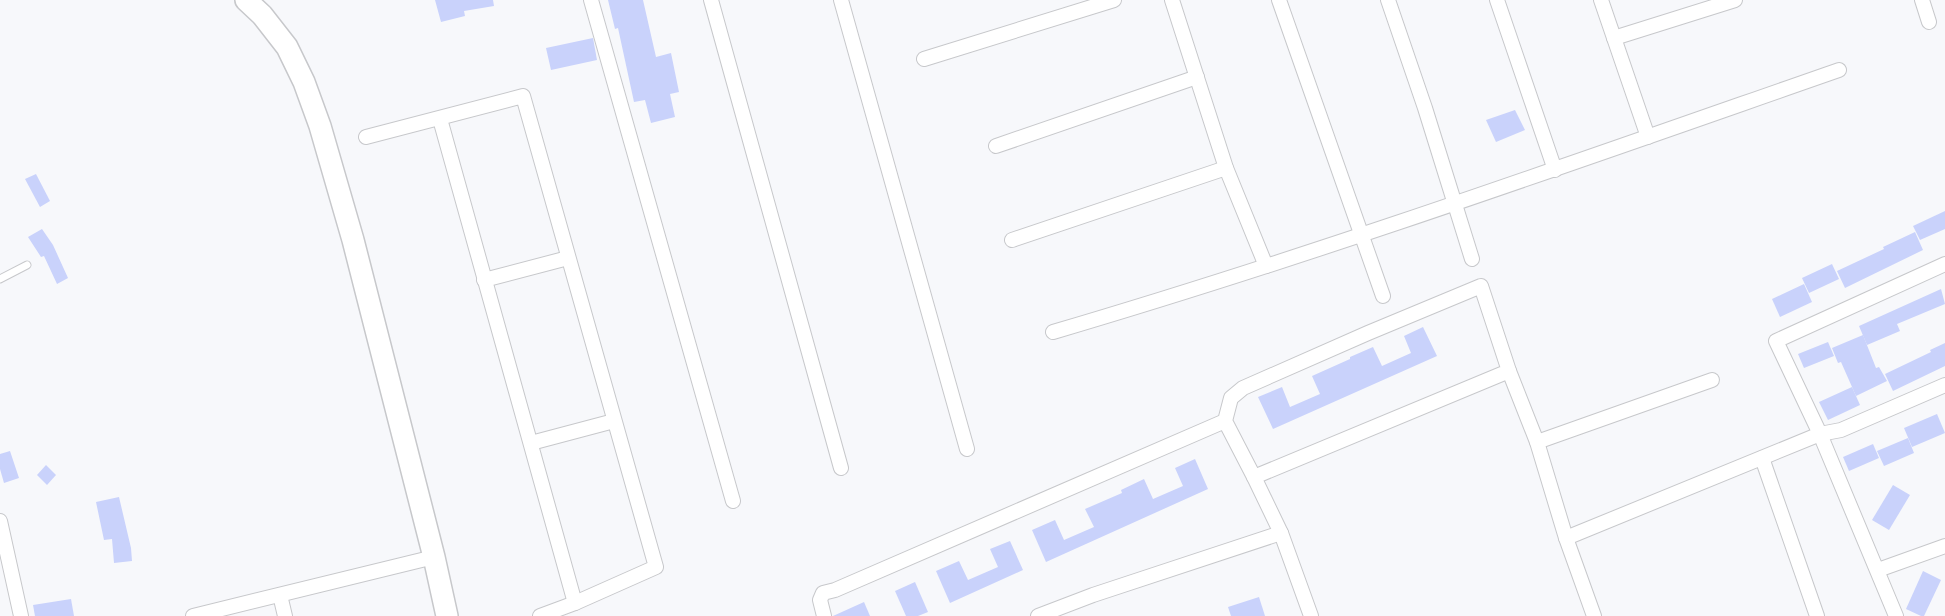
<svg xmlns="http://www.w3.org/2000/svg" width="1945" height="616" viewBox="0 0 1945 616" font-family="'PT Sans',sans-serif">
  <rect width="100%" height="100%" fill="#f7f8fb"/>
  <g fill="#c9d2fb">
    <polygon points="435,0 493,0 494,6 464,11 465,16 441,22"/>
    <polygon points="608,0 643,0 656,57 671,53 679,92 670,94 675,117 651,123 645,100 634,102 618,28 615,29"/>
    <polygon points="593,38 597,60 551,70 546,48"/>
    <polygon points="1515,110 1525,130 1496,142 1486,120"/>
    <polygon points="36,174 50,201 40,207 25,179"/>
    <polygon points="1945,211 1945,229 1920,240 1913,226"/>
    <polygon points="42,229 53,245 68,278 57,284 44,256 41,257 28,237"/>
    <polygon points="1915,232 1923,250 1845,288 1837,271 1884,249 1883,247"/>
    <polygon points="1832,264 1839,279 1809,293 1802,278"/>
    <polygon points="1804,284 1812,302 1780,317 1772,299"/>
    <polygon points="1941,289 1945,304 1897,324 1900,331 1867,345 1859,326"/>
    <polygon points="1423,327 1437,356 1273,429 1258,397 1282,387 1290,407 1320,394 1312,376 1350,359 1350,357 1373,347 1382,366 1411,353 1404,336"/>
    <polygon points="1863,335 1876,368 1879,367 1887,381 1856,396 1841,362 1838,363 1832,348"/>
    <polygon points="1828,342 1834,356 1804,368 1798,354"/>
    <polygon points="1945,343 1945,366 1893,391 1885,374 1931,352 1930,350"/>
    <polygon points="1852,387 1860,405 1828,420 1819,402"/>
    <polygon points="1937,414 1945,433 1912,447 1904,428"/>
    <polygon points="1908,438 1914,453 1884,466 1877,451"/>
    <polygon points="1873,444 1879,458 1849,471 1843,457"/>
    <polygon points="10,451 19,478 4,483 0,469 0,454"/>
    <polygon points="1195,459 1208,489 1046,562 1032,530 1055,520 1064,540 1094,527 1085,509 1122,493 1121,490 1144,479 1153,499 1183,486 1175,468"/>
    <polygon points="46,465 56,475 47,485 37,475"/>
    <polygon points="1893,485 1910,495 1889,530 1872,520"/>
    <polygon points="119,497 131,548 132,561 114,563 112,539 104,540 96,502"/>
    <polygon points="1010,541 1023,570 950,603 936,571 959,561 968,580 998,567 990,549"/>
    <polygon points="1923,571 1941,580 1924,616 1921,616 1906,609"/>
    <polygon points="915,582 928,612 918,616 906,616 895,591"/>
    <polygon points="1259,597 1265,616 1231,616 1228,607"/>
    <polygon points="71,599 74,616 35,616 33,605"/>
    <polygon points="864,602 870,616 833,616"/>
  </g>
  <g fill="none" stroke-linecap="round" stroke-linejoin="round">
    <defs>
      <polyline id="lane" points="0,279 27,265"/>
      <g id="street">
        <polyline points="591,0 733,501"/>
        <polyline points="711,0 841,468"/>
        <polyline points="841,0 967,449"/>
        <polyline points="1172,0 1226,168 1266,266"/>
        <polyline points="1279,0 1383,296"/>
        <polyline points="1388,0 1425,108 1472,259"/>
        <polyline points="1497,0 1555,170"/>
        <polyline points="1601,0 1648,137"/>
        <polyline points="1922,0 1929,22"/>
        <polyline points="1614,38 1735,0"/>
        <polyline points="924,59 1114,0"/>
        <polyline points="440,119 575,603"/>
        <polyline points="366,137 523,96 656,567 575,603 540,616"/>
        <polyline points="996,146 1197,77"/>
        <polyline points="1012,240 1226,168"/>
        <polyline points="484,280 568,258"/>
        <path d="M1053,332C1318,254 1578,161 1839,70"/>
        <polyline points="1509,371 1537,442 1566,538 1594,616"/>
        <polyline points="1537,442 1712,380"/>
        <polyline points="531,443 614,421"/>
        <polyline points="1762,458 1817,616"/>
        <polyline points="1254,477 1281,533 1311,616"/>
        <polyline points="0,521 21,616"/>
        <polyline points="1566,538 1820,434 1841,430 1945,385"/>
        <polyline points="1878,570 1945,546"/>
        <polyline points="280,595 285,616"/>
        <polyline points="193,616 434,557"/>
        <polyline points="824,616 820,600 823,593 835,590 1225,421 1254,477 1509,371 1481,286 1368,333 1243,388 1231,398 1225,421"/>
        <polyline points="1038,616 1093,595 1281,533"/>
        <polyline points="1896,616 1820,434 1776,341 1945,264"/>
      </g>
      <polyline id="primary" points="246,0 262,15 287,47 304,82 320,126 353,240 434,557 447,616"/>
    </defs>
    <use href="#lane" stroke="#c7c8cb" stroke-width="9"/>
    <use href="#street" stroke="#c7c8cb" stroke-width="16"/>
    <use href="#primary" stroke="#c7c8cb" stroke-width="24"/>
    <use href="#lane" stroke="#fff" stroke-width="7"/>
    <use href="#street" stroke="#fff" stroke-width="14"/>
    <use href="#primary" stroke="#fff" stroke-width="21"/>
  </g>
</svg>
